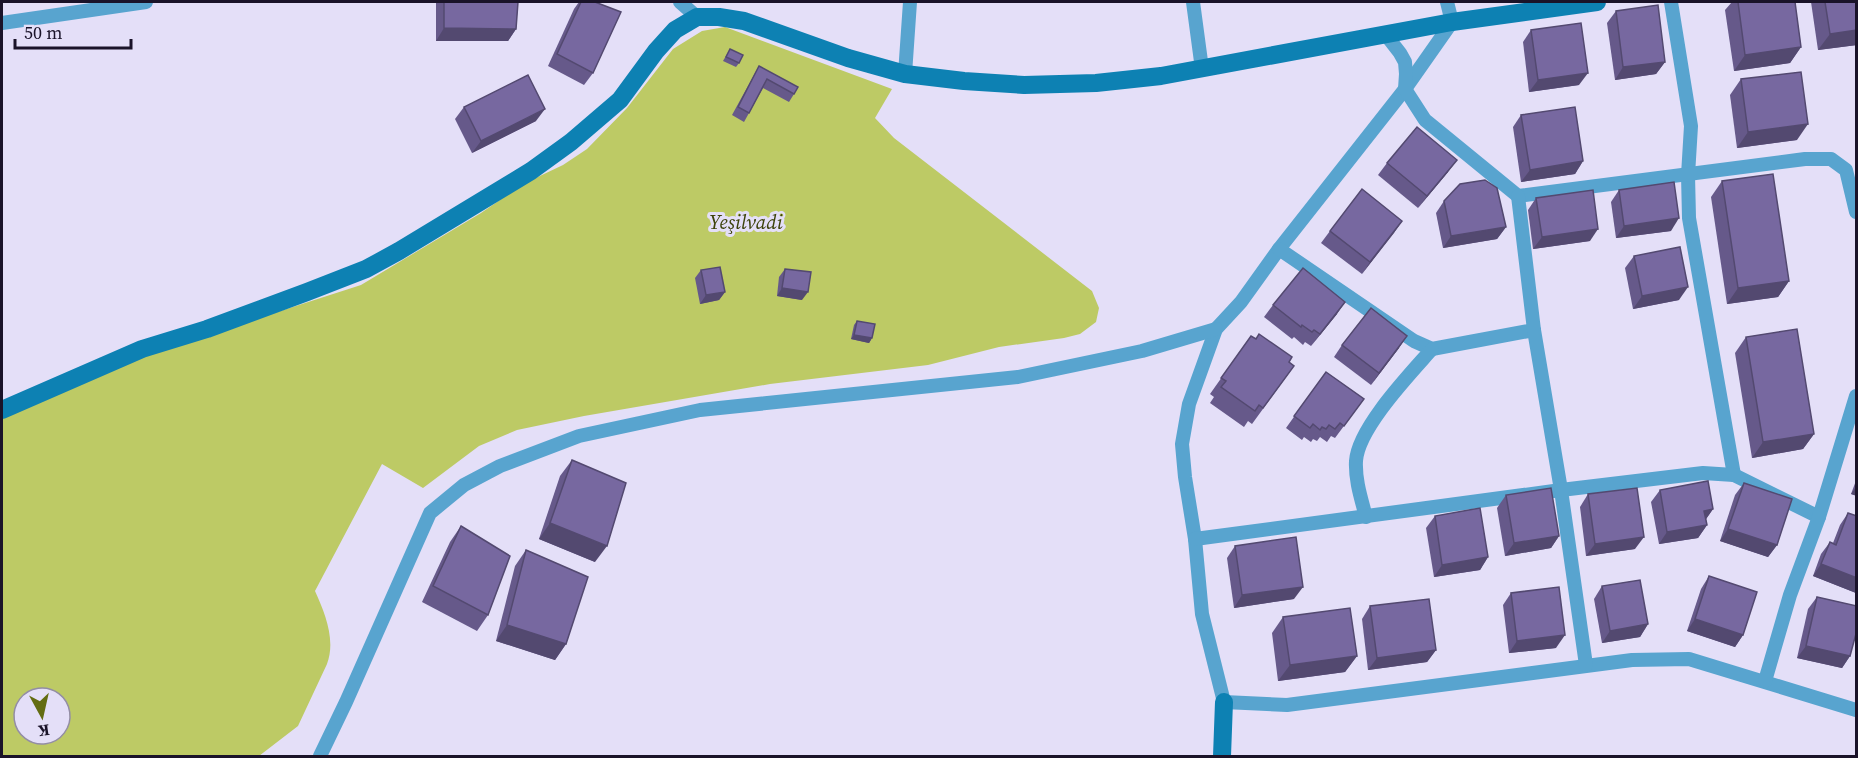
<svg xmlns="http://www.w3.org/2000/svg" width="1858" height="758" viewBox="0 0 1858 758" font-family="'Source Serif 4',serif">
  <rect width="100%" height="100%" fill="#e4dff8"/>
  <path fill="#bdca65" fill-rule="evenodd" d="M725,27L892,89L875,118L894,138L1092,291L1099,308L1096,322L1080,334L1064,338L999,347L928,365L770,384L584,416L517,430L479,446L423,488L382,464L315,591C325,613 336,640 327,664L298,726L259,756H2V418L138,357L361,285L481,213L523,184L563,165L587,149L627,108L673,49L702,31ZM24,698H60V734H24Z"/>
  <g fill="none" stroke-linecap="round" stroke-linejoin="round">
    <g stroke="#58a4cf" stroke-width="14">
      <polyline points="680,2 697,17"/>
      <polyline points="1193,2 1202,69"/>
      <polyline points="1447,2 1452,22 1405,89 1279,249 1241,302 1216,329 1189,404 1182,444 1185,477 1195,539 1202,614 1224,702 1287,705 1632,660 1689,659 1856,710"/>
      <polyline points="1671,2 1691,126 1688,175 1689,218 1734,475"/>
      <polyline points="2,23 146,2"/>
      <polyline points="1386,35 1400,53 1405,62 1406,74 1405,89 1425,120 1518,196 1805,159 1831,159 1846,170 1856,212"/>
      <polyline points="905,74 910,2"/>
      <polyline points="1279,249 1414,341 1432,349 1534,330"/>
      <path d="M1366,517C1361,498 1355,480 1356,461C1358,428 1410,374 1432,349"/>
      <polyline points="1195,539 1561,490 1534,330 1518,196"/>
      <polyline points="1586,665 1561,490 1703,473 1734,475 1819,517"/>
      <polyline points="1765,681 1790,595 1819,517 1856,396"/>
      <polyline points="320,756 346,702 430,513 464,485 500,466 579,436 700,410 1018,377 1142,351 1216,329"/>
    </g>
    <g stroke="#0d81b3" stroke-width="18">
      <polyline points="2,410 142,349 207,329 307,292 366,269 399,251 531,171 571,142 620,100 656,51 675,30 697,17 719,17 744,21 848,58 905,74 964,81 1024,85 1096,83 1161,76 1452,22 1597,2"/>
      <polyline points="1222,756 1224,702"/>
    </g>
  </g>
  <g fill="#66598a">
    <polygon points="437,2 518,2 516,29 508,41 436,41 436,3"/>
    <polygon points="579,2 595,2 593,73 584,85 548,66 574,9"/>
    <polygon points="1732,2 1795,2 1801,47 1790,63 1734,71 1725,10"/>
    <polygon points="1811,2 1857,2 1857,45 1818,50"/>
    <polygon points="1616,11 1665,62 1656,74 1615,80 1607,23"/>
    <polygon points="1531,30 1579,85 1529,92 1523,42"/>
    <polygon points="730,49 739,63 736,67 723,61"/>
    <polygon points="759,66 794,94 789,102 763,88 749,113 744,122 732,115 754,75"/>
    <polygon points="1741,79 1797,140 1737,148 1730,95"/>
    <polygon points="464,107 536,121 472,153 455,119"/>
    <polygon points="1521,115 1583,161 1575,174 1521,182 1513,127"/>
    <polygon points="1387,163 1448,172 1418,208 1378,175"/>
    <polygon points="1722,181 1789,281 1778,297 1727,304 1711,197"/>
    <polygon points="1619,190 1671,231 1616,238 1611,202"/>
    <polygon points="1536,198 1590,241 1533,249 1528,210"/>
    <polygon points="1444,201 1506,227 1497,239 1443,248 1436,213"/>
    <polygon points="1402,221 1362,274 1321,243 1330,231"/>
    <polygon points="1634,256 1679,300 1633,309 1625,268"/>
    <polygon points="785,269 802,300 777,296 779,277"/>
    <polygon points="701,270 725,292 719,300 700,304 695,278"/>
    <polygon points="1273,305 1337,314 1311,346 1305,342 1303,345 1294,337 1292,339 1264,317"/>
    <polygon points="857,321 872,338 869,343 851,339 854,325"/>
    <polygon points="1251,336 1294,366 1252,424 1248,421 1244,427 1210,403 1214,397 1210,394"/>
    <polygon points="1746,337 1814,434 1803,449 1752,458 1735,353"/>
    <polygon points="1342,345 1399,348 1371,385 1334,357"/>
    <polygon points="1326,372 1364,399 1335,438 1331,436 1327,442 1320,437 1317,441 1313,439 1311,442 1304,437 1302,440 1286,428"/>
    <polygon points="572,460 595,562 539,539 560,476"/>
    <polygon points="1857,478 1857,496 1851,494"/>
    <polygon points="1744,483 1777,545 1768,557 1720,541 1735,495"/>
    <polygon points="1660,490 1713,509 1706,519 1707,525 1698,538 1659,544 1651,502"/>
    <polygon points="1588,494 1635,549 1586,556 1580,507"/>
    <polygon points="1506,495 1559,536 1551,548 1505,556 1497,508"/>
    <polygon points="1848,513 1857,516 1856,593 1813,576 1821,554 1830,542 1833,543 1840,525"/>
    <polygon points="1435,516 1488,557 1480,570 1434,577 1426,528"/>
    <polygon points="461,526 488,615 477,631 422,602 450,542"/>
    <polygon points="1235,546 1294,599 1234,608 1227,558"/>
    <polygon points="526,550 566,644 555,660 496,641 515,566"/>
    <polygon points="1709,576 1743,635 1735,647 1687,631 1701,589"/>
    <polygon points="1602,586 1648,624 1640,637 1602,643 1594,599"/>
    <polygon points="1511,593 1556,648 1509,653 1503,605"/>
    <polygon points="1817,597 1850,656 1842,668 1797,658 1808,609"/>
    <polygon points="1370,606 1436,650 1427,662 1368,670 1362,619"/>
    <polygon points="1283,617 1357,656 1345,672 1278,681 1272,633"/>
  </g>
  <g fill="#534970">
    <polygon points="444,28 516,29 508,41 436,41"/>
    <polygon points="1857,30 1857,45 1818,50 1830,34"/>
    <polygon points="1801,47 1790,63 1734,71 1745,55"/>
    <polygon points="1665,62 1656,74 1615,80 1623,67"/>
    <polygon points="1588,73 1579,85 1529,92 1538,80"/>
    <polygon points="545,109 536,121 472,153 481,141"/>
    <polygon points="1808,124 1797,140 1737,148 1748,132"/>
    <polygon points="1457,160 1448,172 1418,208 1427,196"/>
    <polygon points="1583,161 1575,174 1521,182 1530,170"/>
    <polygon points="1679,218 1671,231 1616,238 1624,226"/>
    <polygon points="1402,221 1394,233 1362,274 1370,262"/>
    <polygon points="1506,227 1497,239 1443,248 1451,236"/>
    <polygon points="1598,229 1590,241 1533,249 1542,237"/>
    <polygon points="1789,281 1778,297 1727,304 1738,288"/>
    <polygon points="1688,287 1679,300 1633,309 1642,296"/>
    <polygon points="782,288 808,292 802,300 777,296"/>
    <polygon points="725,292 719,300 700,304 706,295"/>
    <polygon points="1345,302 1337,314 1311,346 1320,334"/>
    <polygon points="854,335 872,338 869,343 851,339"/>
    <polygon points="1407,336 1399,348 1371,385 1379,373"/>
    <polygon points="1814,434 1803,449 1752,458 1763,442"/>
    <polygon points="1857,486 1857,496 1851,494"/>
    <polygon points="1713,509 1704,522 1704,511"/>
    <polygon points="550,523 607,546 595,562 539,539"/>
    <polygon points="1707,525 1698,538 1659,544 1667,532"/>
    <polygon points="1728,529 1777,545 1768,557 1720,541"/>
    <polygon points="1559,536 1551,548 1505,556 1514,543"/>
    <polygon points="1644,537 1635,549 1586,556 1595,544"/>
    <polygon points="1488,557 1480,570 1434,577 1442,565"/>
    <polygon points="1821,564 1857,578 1856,593 1813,576"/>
    <polygon points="1303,587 1294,599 1234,608 1242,595"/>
    <polygon points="1695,619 1743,635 1735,647 1687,631"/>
    <polygon points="1648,624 1640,637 1602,643 1610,631"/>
    <polygon points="507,625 566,644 555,660 496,641"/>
    <polygon points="1565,635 1556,648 1509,653 1517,641"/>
    <polygon points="1806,646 1850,656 1842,668 1797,658"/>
    <polygon points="1436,650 1427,662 1368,670 1377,658"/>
    <polygon points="1357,656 1345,672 1278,681 1290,665"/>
  </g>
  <g fill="#7768a0" stroke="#534970" stroke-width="1.5">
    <polygon points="444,2 518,2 516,29 444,28"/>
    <polygon points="581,2 595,2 621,12 593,73 557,54"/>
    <polygon points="1738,2 1795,2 1801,47 1745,55"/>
    <polygon points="1825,2 1857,2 1857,30 1830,34"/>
    <polygon points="1658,5 1665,62 1623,67 1616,11"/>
    <polygon points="1581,23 1588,73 1538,80 1531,30"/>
    <polygon points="730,49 743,55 739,63 726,57"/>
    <polygon points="759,66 798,87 794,94 767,79 749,113 738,107"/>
    <polygon points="1801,72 1808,124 1748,132 1741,79"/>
    <polygon points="528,75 545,109 481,141 464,107"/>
    <polygon points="1575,107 1583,161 1530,170 1521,115"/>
    <polygon points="1417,127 1457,160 1427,196 1387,163"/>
    <polygon points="1773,174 1789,281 1738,288 1722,181"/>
    <polygon points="1485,180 1497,188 1506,227 1451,236 1444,201 1460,184"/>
    <polygon points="1674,182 1679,218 1624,226 1619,190"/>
    <polygon points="1362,189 1402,221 1370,262 1330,231"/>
    <polygon points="1593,190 1598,229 1542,237 1536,198"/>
    <polygon points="1680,247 1688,287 1642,296 1634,256"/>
    <polygon points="720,267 725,292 706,295 701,270"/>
    <polygon points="1303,268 1345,302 1320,334 1314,330 1312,332 1302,325 1301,327 1273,305"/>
    <polygon points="785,269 811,272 808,292 782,288"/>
    <polygon points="1371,308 1407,336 1379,373 1342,345"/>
    <polygon points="857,321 875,324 872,338 854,335"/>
    <polygon points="1797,329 1814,434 1763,442 1746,337"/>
    <polygon points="1259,334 1292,357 1289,362 1294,366 1263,408 1259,405 1255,411 1221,387 1226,381 1221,378 1251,336 1256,339"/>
    <polygon points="1326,372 1364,399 1344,426 1340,423 1335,429 1329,425 1326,429 1322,427 1320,430 1313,424 1310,428 1294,416"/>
    <polygon points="572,460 626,483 607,546 550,523"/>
    <polygon points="1708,481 1713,509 1704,511 1707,525 1667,532 1660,490"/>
    <polygon points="1744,483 1792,499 1777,545 1728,529"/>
    <polygon points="1551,488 1559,536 1514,543 1506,495"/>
    <polygon points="1637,488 1644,537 1595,544 1588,494"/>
    <polygon points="1480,508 1488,557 1442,565 1435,516"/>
    <polygon points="1848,513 1857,516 1857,578 1821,564 1830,542 1836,545"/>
    <polygon points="461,526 510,556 488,615 433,586"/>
    <polygon points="1296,537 1303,587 1242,595 1235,546"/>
    <polygon points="526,550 588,577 566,644 507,625"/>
    <polygon points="1709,576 1757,592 1743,635 1695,619"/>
    <polygon points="1640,580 1648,624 1610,631 1602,586"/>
    <polygon points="1559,587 1565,635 1517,641 1511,593"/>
    <polygon points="1817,597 1857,606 1857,630 1850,656 1806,646"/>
    <polygon points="1429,599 1436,650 1377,658 1370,606"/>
    <polygon points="1350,608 1357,656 1290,665 1283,617"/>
  </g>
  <g text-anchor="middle" stroke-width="6" stroke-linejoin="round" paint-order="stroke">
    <g font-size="20" font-style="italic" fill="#3c420a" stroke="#e4dff8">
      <text x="746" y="229">Yeşilvadi</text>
    </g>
  </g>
  <rect width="1858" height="758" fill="none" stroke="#1a1329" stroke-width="6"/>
  <g transform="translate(42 716) rotate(172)"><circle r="28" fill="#e4dff8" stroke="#938da5" stroke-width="1.5"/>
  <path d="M0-4.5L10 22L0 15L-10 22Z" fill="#636c12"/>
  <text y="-9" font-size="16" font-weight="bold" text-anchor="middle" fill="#1a1329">K</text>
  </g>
  <path d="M15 39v9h116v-9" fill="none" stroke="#1a1329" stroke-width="3"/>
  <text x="24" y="39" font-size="18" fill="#1a1329" stroke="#e4dff8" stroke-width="4.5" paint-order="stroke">50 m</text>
</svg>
